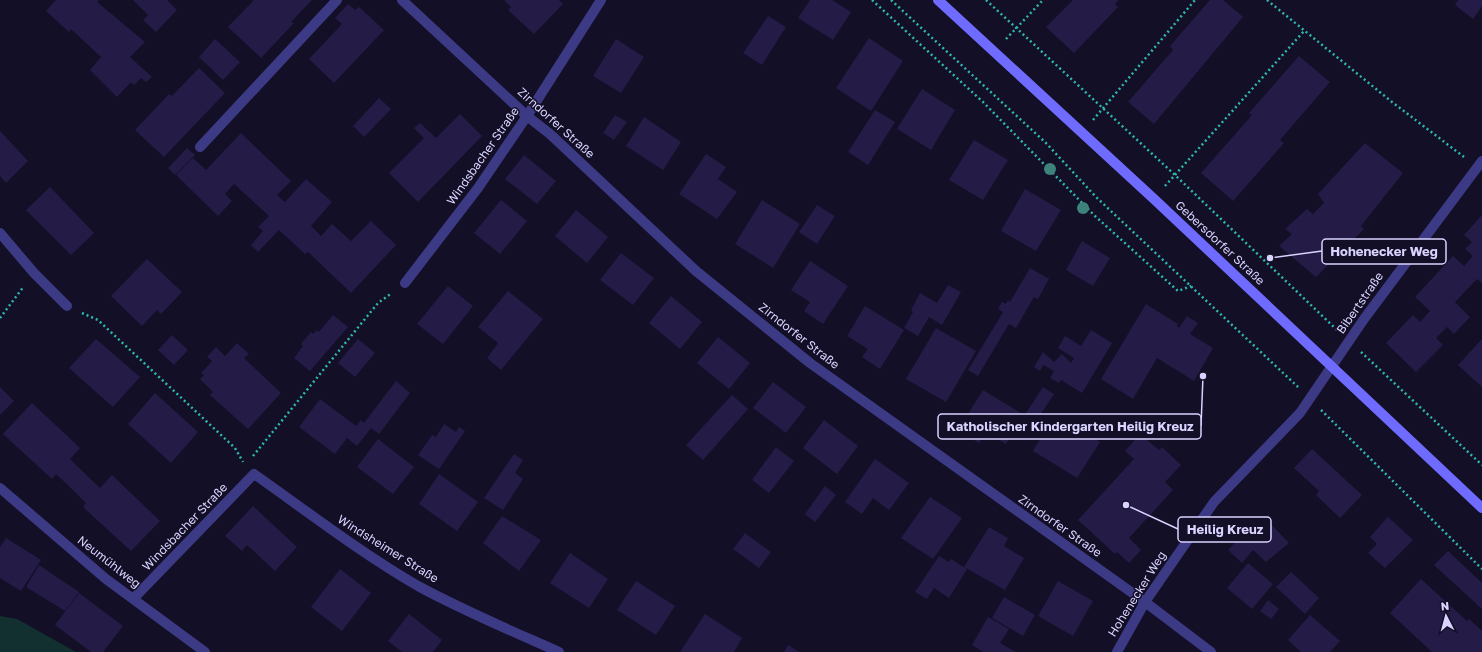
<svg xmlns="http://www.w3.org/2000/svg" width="1482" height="652" viewBox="0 0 1482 652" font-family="'Golos Text',sans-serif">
  <rect width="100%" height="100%" fill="#130f26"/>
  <polygon fill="#12302f" points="0,616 17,619 76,652 0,652"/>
  <g fill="#241b47">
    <polygon points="56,0 99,0 97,2 145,42 130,57 152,77 146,82 141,78 134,85 131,82 117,97 90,70 101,57 71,29 69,32 46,11"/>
    <polygon points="133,0 167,0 177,10 156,32 143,20 148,15"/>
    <polygon points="254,0 312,0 291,22 294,23 261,58 228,27"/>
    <polygon points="504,0 559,0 563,4 534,34 508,10 511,7"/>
    <polygon points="810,0 832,0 851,12 833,40 798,18"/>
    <polygon points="1073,0 1119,0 1115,4 1118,7 1074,53 1046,27"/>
    <polygon points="1210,0 1223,0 1243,17 1154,124 1128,102 1173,50 1170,46"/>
    <polygon points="1458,0 1482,0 1482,6 1473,19 1455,5"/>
    <polygon points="348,4 355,10 359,7 384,30 334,83 309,59 342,24 335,18"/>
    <polygon points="768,16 786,27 762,65 743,53"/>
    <polygon points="869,38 903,61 871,111 836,88"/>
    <polygon points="215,39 240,62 223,80 199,57"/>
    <polygon points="616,39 644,57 621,93 593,76"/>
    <polygon points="1299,56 1330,82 1280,140 1284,143 1233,201 1201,173 1252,115 1249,113"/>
    <polygon points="199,68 225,93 164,157 135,130 169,94 172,96"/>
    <polygon points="922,89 955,110 931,150 897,129"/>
    <polygon points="379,98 391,109 364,137 353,126"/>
    <polygon points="875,110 895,122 868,165 848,152"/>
    <polygon points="460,114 482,136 418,202 389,173 424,138 414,128 420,123 436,138"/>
    <polygon points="615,115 627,122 614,140 603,133"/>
    <polygon points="644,117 681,142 663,170 626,146"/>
    <polygon points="0,131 28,161 6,183 0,176"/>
    <polygon points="241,133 291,181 277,195 285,202 306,179 332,202 311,226 321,236 332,224 351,241 371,221 396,245 351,293 308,252 305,254 279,230 258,252 251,245 263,231 258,227 269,216 234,184 225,194 232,201 218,216 176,175 193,158 206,170"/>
    <polygon points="974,140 1008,160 983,200 949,180"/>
    <polygon points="1365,143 1403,173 1361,226 1364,229 1316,277 1279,246 1292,234 1285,229 1307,209 1313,214 1324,203 1318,194"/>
    <polygon points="187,148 195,155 175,175 168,168"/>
    <polygon points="706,154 726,167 718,179 737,192 717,219 679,194"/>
    <polygon points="524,155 556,181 537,204 505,179"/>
    <polygon points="50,187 94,233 71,255 26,210"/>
    <polygon points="1025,189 1061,210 1036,251 1001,231"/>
    <polygon points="501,200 527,221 500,254 474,233"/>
    <polygon points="762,200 800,224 773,268 735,244"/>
    <polygon points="817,205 835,216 817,244 799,232"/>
    <polygon points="576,210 608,237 587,263 555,236"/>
    <polygon points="1482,215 1482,283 1477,279 1455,302 1470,317 1454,334 1447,327 1436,338 1443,345 1416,372 1386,343 1413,315 1420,322 1430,311 1415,297 1453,256 1464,266 1473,256 1465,249 1472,242 1464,235"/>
    <polygon points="1082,241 1110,258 1093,286 1066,270"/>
    <polygon points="621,253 654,278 633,305 600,280"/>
    <polygon points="147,259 182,292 161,314 157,310 142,326 111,296"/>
    <polygon points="810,261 848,286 823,324 804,311 810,302 791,290"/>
    <polygon points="1030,268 1049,279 1038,299 1034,297 1016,328 1009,324 978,376 968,370 1003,312 998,309 1002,302 1006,304 1008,300 1010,302"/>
    <polygon points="948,285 961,292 942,325 929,317 918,336 904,328 913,312 911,310 920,293 937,303"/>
    <polygon points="448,286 473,306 443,344 417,324"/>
    <polygon points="508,291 543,319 501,370 487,358 498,343 478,327"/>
    <polygon points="671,296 702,322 680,349 649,323"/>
    <polygon points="1146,304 1178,324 1177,326 1179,328 1187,316 1198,323 1190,334 1213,348 1194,381 1157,358 1133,399 1101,379"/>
    <polygon points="865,306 904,330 880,369 862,357 868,349 847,336"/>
    <polygon points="333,315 348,327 310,371 294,358 303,346 301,344 311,332 313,334 317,330 319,332"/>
    <polygon points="936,328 976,351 946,402 906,379"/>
    <polygon points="1091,330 1112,343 1082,393 1061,380 1059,383 1050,378 1054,371 1043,365 1040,371 1034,367 1043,352 1054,362 1062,354 1071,363 1074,358 1058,348 1065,336 1081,346"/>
    <polygon points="172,335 188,350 174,365 158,350"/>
    <polygon points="718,337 750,363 729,389 697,363"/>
    <polygon points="96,339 140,377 113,407 69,368"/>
    <polygon points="358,339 375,353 355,377 338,363"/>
    <polygon points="1482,339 1482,387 1458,365"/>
    <polygon points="237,343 249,354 244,358 281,393 248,429 210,395 213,392 200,379 204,375 201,373 212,361 207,357 216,347 225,356"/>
    <polygon points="396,381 410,393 379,434 371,428 357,446 347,438 335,454 299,427 320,399 356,426 361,420 364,423"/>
    <polygon points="773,382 806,407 786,433 753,408"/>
    <polygon points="0,387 14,401 0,415"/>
    <polygon points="1043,387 1054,394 1037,420 1026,413"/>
    <polygon points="983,390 1024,415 1006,444 986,432 979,443 960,431 968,418 966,417"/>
    <polygon points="155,393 198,432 171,463 128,424"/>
    <polygon points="732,395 748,409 703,460 686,445"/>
    <polygon points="32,403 80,448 70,459 77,466 100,488 112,475 160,521 131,551 83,507 86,503 71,488 56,474 52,479 3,434"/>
    <polygon points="1055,415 1100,442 1077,478 1033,451"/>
    <polygon points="824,420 858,446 837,474 803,448"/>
    <polygon points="444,424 456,432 459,427 465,431 439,469 418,455 432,435 436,437"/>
    <polygon points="1140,434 1159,450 1162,447 1181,465 1165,482 1173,490 1129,538 1141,550 1129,563 1117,552 1115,554 1078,520 1134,459 1125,451"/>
    <polygon points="378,439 414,467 393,494 357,467"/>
    <polygon points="776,447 794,461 769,493 752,480"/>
    <polygon points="1312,449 1362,495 1340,518 1316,495 1319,491 1294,468"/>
    <polygon points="514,454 523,460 515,473 523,479 503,510 484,498"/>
    <polygon points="875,459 909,483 889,510 873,498 862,514 845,502"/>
    <polygon points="439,474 478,502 457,531 419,504"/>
    <polygon points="825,486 836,495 815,522 805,514"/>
    <polygon points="930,497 962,518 933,559 901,538"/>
    <polygon points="253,506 297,547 275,571 247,545 242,551 225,536"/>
    <polygon points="502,516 541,540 519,571 483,543"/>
    <polygon points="1388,517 1413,540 1385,568 1368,553 1377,544 1370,537"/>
    <polygon points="1266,519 1289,543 1266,562 1253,550 1242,563 1228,550 1240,537 1245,543"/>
    <polygon points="989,527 1008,538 1004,546 1024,558 1005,590 964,567"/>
    <polygon points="745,533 771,552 759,568 733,549"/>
    <polygon points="6,538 41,560 21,591 0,578 0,547"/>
    <polygon points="1448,551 1482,583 1482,609 1434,565"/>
    <polygon points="570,553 608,579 589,608 550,583"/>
    <polygon points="939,556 949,562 951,559 967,569 949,598 934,588 927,599 915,592"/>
    <polygon points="1248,563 1273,584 1252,609 1227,588"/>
    <polygon points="39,565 79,592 65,611 26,587"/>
    <polygon points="340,569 371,593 342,631 311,607"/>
    <polygon points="1291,572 1319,598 1305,614 1276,587"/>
    <polygon points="1421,579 1467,621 1469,619 1482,631 1482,652 1432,652 1390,613"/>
    <polygon points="636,581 675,606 656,635 617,610"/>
    <polygon points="1058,581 1093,601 1073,636 1038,616"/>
    <polygon points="79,593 123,626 103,652 91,652 55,625"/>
    <polygon points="1004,597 1035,615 1023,636 992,618"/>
    <polygon points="1268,600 1279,609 1271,619 1260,611"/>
    <polygon points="409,614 442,640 433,652 402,652 388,641"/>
    <polygon points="705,614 742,638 734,652 680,652"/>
    <polygon points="1310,615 1340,641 1330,652 1301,652 1288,640"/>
    <polygon points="988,617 1009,629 1000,643 1016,652 983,652 972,645"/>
    <polygon points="788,645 799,652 784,652"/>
  </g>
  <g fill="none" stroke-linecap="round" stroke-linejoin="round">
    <g stroke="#2fb8b0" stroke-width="2.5" stroke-dasharray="2 3" stroke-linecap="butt">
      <polyline points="872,0 983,102 1095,216 1178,291 1191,286"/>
      <polyline points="891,0 1046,143 1096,197 1298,387"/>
      <polyline points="986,0 1175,175 1337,330"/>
      <polyline points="1267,0 1392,102 1464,157"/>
      <polyline points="1006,39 1043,0"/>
      <polyline points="1093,120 1195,0"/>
      <polyline points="1165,186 1305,30"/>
      <polyline points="82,313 98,320 235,448 243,462"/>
      <polyline points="0,318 24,286"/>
      <polyline points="1361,352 1482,465"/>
      <polyline points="1321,410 1482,569"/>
      <polyline points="253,456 378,303 392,293"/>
    </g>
    <polyline stroke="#3d3a85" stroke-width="10" points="200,147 337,0"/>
    <g stroke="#3d3a85" stroke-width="10">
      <polyline points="402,0 527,116 550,134 696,271 810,363 1145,602 1211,652"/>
      <polyline points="0,233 34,273 67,306"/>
      <polyline points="405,283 478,188 527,116 601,0"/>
      <polyline points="0,488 106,579 205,652"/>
      <path d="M134,598L254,474C308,512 361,553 418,586C464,611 512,631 559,652"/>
      <polyline points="1117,652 1145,602 1214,502 1300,413 1364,319 1482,161"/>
    </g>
    <polyline stroke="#6f6bff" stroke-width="10" points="938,0 1154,199 1482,508"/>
  </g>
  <g fill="#3d827b">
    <circle cx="1050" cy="169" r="6"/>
    <circle cx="1083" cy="208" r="6"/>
  </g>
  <g text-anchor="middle" stroke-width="3" stroke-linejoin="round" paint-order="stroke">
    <g font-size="12" fill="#d9d4ff" stroke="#130f26">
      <text transform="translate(556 123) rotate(42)" y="4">Zirndorfer Straße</text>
      <text transform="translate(483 156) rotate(-55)" y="4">Windsbacher Straße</text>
      <text transform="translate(1220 243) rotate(43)" y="4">Gebersdorfer Straße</text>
      <text transform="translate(1360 303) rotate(-55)" y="4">Bibertstraße</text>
      <text transform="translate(799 336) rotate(38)" y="4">Zirndorfer Straße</text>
      <text transform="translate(1060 526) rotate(35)" y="4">Zirndorfer Straße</text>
      <text transform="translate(185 527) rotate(-46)" y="4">Windsbacher Straße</text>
      <text transform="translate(388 549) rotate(32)" y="4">Windsheimer Straße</text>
      <text transform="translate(109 562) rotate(38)" y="4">Neumühlweg</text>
      <text transform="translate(1137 594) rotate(-58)" y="4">Hohenecker Weg</text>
    </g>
  </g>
  <path fill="none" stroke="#d9d4ff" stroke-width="1.5" d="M1270 258L1322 251M1203 376L1201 426M1126 505L1178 529"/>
  <g fill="#d9d4ff" stroke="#130f26" stroke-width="1.5">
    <circle cx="1270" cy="258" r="4"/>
    <circle cx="1203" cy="376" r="4"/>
    <circle cx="1126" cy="505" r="4"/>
  </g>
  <g fill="#130f26" stroke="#d9d4ff" stroke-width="1.5">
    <rect x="1322" y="239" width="124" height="25" rx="4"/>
    <rect x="938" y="414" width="263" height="25" rx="4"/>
    <rect x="1178" y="517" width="93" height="25" rx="4"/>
  </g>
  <g font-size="13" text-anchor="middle" font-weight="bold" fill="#d9d4ff">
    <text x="1384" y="256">Hohenecker Weg</text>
    <text x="1070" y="431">Katholischer Kindergarten Heilig Kreuz</text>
    <text x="1225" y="534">Heilig Kreuz</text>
  </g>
  <g transform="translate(1446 616) rotate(354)" stroke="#130f26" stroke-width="3" paint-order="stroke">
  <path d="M0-3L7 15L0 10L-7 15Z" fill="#d9d4ff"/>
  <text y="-6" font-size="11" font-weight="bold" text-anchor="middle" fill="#d9d4ff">N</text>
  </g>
</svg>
